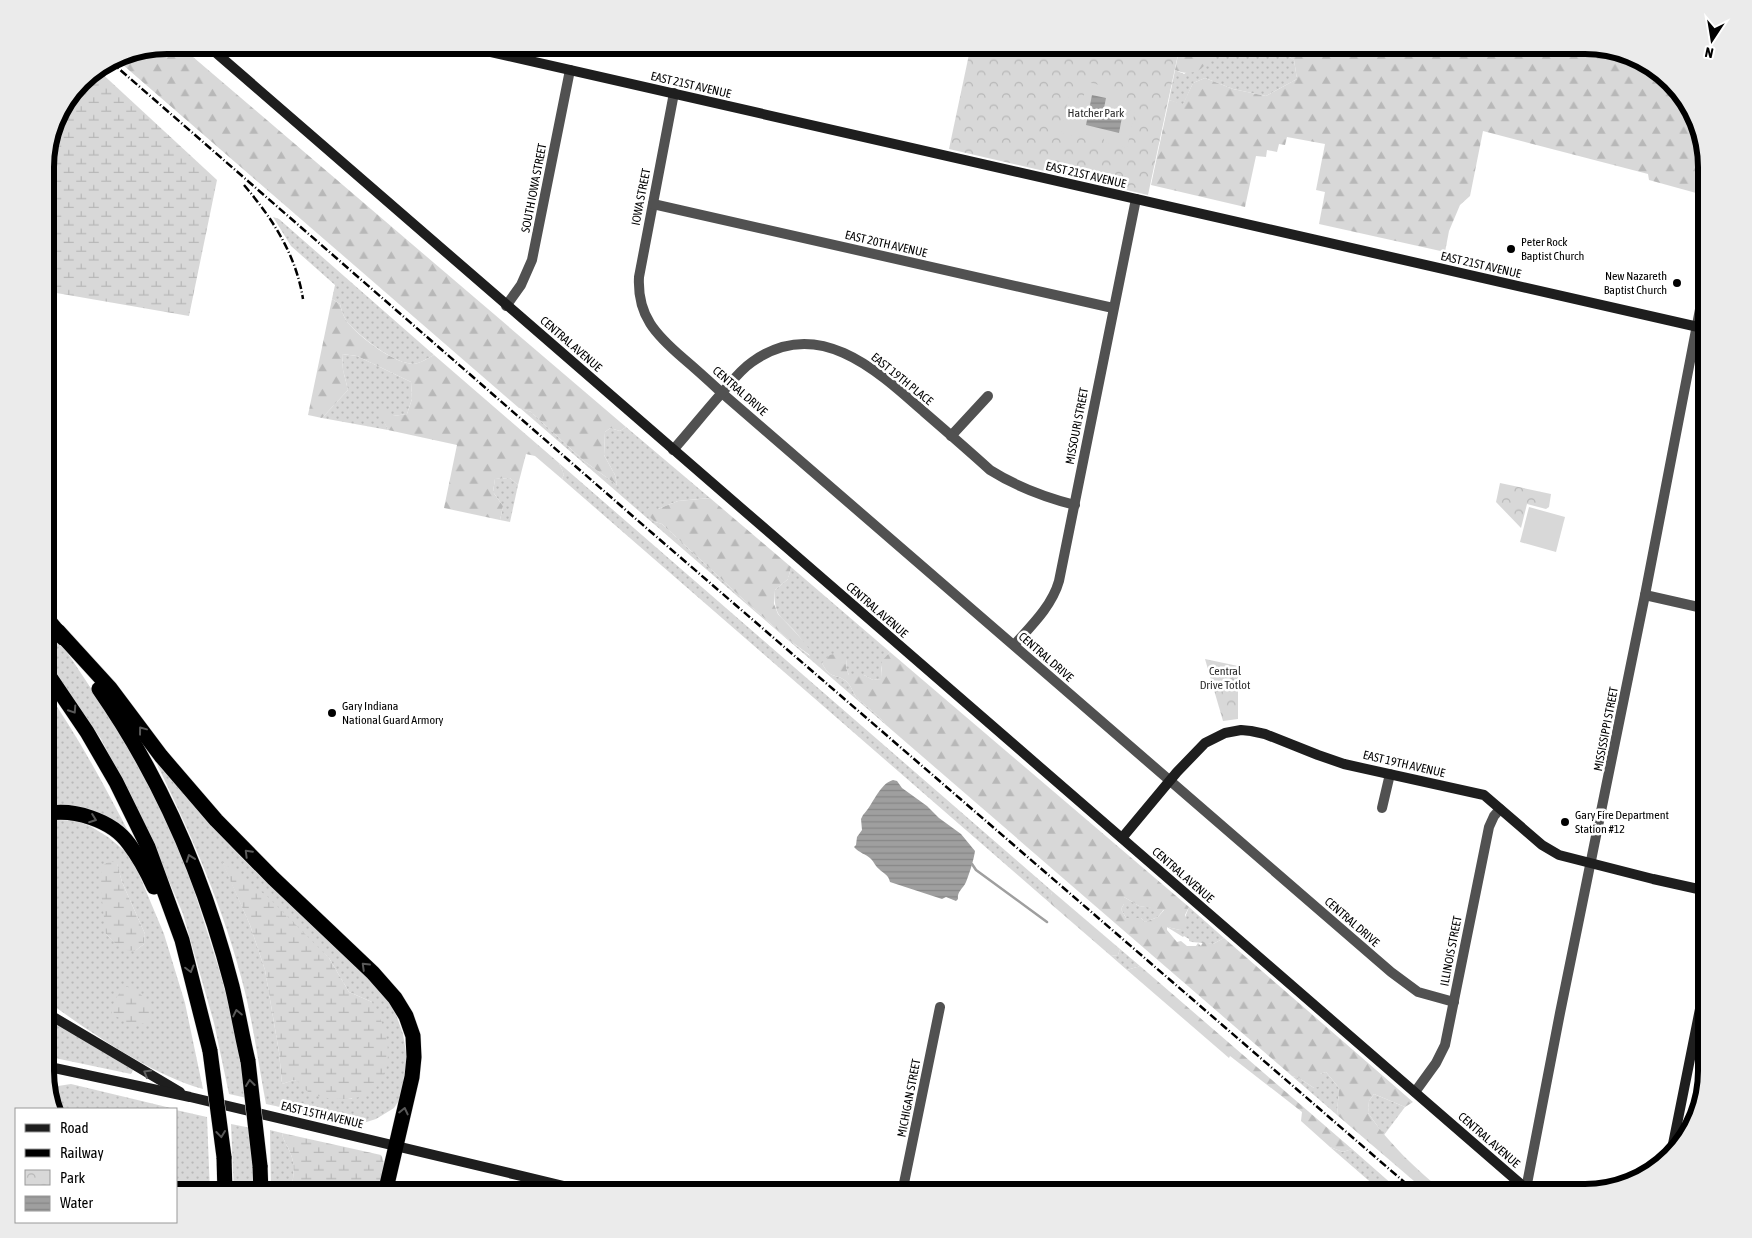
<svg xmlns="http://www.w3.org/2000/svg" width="1752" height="1238" viewBox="0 0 1752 1238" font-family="'Asap Condensed',sans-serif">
  <defs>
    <pattern id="grass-dots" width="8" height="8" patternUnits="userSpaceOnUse" patternTransform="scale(1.25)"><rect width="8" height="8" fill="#d8d8d8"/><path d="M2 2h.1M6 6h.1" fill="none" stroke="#b8b8b8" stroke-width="1.8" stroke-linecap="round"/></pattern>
    <pattern id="forest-firs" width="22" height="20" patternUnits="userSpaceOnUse" patternTransform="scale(1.25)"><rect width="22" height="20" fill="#d8d8d8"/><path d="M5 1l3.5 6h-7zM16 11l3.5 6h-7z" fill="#b8b8b8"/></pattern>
    <pattern id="wetland-marsh" width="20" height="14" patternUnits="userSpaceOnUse" patternTransform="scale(1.25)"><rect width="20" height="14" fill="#d8d8d8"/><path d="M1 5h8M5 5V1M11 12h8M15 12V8" fill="none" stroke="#b8b8b8"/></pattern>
    <pattern id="park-crowns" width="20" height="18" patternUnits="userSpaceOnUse" patternTransform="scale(1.25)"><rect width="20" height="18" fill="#d8d8d8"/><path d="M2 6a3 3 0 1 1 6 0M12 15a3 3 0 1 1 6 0" fill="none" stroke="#b8b8b8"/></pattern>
    <pattern id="water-rules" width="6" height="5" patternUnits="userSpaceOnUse" patternTransform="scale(1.25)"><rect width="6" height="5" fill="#9f9f9f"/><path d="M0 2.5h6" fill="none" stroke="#878787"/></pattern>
  </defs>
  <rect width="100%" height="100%" fill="#fff"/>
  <g fill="url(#grass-dots)" fill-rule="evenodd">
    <polygon points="1213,45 1272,45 1294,60 1297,79 1266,96 1233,89 1205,78 1193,83 1183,105 1169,100 1175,70 1184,74 1211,56"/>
    <path d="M273,217L279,219L434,355C428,358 419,364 413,364C394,363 363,339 350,325C344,319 342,312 340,304L332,299L335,285L291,246Z"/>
    <polygon points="342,354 357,356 411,382 412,399 407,414 393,416 384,421 388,430 322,418 348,390 343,370"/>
    <path d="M520,408L531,412L584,461L617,485L615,475L604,455L605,432L610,428L620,431L626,427L710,498L678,501L658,509H648L655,522L662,524L743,599L789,640L810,656C806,649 803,641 798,635C783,616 773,619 775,590L788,579L791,567L890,652C882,661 880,667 882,679L873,680L864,675H849L846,668L847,659L822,663C830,680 836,673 846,681C851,685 853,693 857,698C866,707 878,714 886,725Z"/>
    <polygon points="559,463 1052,891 1051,895 1051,904 562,479 564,474"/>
    <polygon points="510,478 518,485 510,522 500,520 503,506 493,492 495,479"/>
    <polygon points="45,625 63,646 125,740 155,792 187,868 219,969 237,1035 247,1098 229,1094 214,1023 183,914 146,827 101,739 45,658"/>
    <path d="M45,689C78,736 104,785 130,835L45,808Z"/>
    <path d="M153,756L213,828L255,871L381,990L393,1006L403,1034L407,1059L400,1099L394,1108L376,1119L360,1124L266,1104C259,1067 254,1029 245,992C225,910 190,832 153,756ZM223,863L329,958L349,992L372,1002L352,1099L326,1097L308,1092L301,1082L294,1080L282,1084L279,1052L265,970L250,925Z"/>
    <path d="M56,820L76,821L90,826L108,837L126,852L138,872L164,934L185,1003L203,1089C149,1074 91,1032 45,1000V822ZM117,864L122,882L145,934L144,944L135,951C123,949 115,943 106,934V924Z"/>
    <polygon points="1124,897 1139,906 1164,909 1158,917 1145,922 1141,918 1126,918 1121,909 1124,904"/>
    <polygon points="1189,907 1224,938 1213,944 1192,942 1189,941 1189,939 1184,936 1183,937 1167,927 1180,930"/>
    <polygon points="1120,949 1140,966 1127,970 1111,956 1118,955"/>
    <polygon points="49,1019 133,1070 131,1074 50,1057 46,1052 49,1034 47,1022"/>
    <polygon points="1326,1072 1339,1088 1337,1115 1292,1076 1299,1078 1314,1088 1320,1074"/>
    <polygon points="71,1084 175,1109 54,1109 49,1091 58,1086"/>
    <polygon points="1374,1094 1405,1107 1384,1135 1368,1113 1369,1101"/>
    <polygon points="176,1110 207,1117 210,1193 176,1193"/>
    <polygon points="231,1124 251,1128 254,1193 234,1193"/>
    <path d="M270,1130L282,1133C283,1140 287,1145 290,1152C296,1165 293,1179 291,1193H271Z"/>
    <polygon points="1330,1147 1343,1152 1352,1149 1402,1193 1383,1193"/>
  </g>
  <g fill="url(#forest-firs)" fill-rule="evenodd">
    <polygon points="167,45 179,45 626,427 620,431 610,428 605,432 604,455 615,475 617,485 584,461 531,412 519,408 115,58 120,54"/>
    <path d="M1180,45H1213C1210,66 1196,79 1175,70Z"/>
    <polygon points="1272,45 1585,45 1624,51 1659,70 1694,113 1707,167 1707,196 1649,180 1648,174 1483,131 1470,196 1460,205 1449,231 1445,252 1319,224 1325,192 1316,190 1325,144 1287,137 1285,145 1279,144 1277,152 1267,150 1266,157 1256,156 1245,207 1151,185 1169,100 1183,104 1193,83 1205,78 1233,89 1266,96 1297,79 1294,60"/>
    <path d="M332,299L340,304C342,312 344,319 350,325C362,339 394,363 413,364C419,364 428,358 434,355L559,463L564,474L562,479L535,456L526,454L518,485L510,478L495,479L493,492L503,506L500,520L444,508L457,445L388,430L379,412L384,408L393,416L407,414L412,399L411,382L357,356L342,354L343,370L348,390L322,418L308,415Z"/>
    <polygon points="710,498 791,567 788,579 775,590 774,604 778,614 798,635 811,651 811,656 789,640 743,599 662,524 655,522 646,513 648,508 658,509 678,501"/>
    <path d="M890,652L1189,907L1185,915L1186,926L1180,930L1167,927V930L1177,942L1181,941L1187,946H1196L1198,943L1201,946L1203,942L1213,944L1224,938L1413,1102L1405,1107L1374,1094L1369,1101L1368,1113C1389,1144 1416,1169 1445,1193H1428L1337,1115L1339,1088L1326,1072L1320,1074L1322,1086L1314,1088L1299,1078L1292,1076L886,725C878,714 866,707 857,698C853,693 851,685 846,681C836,673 830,680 822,663L830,655L838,653L847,659L846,668L849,675H864L873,680L881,679L882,661ZM1124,897L1139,906L1164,910L1158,917L1145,922L1141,918H1126L1121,909L1124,904Z"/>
    <polygon points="1052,891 1120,949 1118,955 1111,956 1051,904 1051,895"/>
    <polygon points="1140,966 1352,1149 1343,1152 1330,1147 1301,1121 1302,1112 1230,1056 1229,1058 1127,970"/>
  </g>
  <g fill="url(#wetland-marsh)">
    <polygon points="97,69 217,180 189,316 45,291 45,159 58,113 86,75"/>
    <polygon points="110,861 117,863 122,882 145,934 144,944 135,951 126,950 115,943 106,934 100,883 102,866"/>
    <path d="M222,862L268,897L329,958L349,992L372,1002C376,1011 382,1021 385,1031C396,1078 376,1105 327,1098C322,1097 312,1095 308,1092C302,1087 303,1083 294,1080L282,1084L279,1052L265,970L250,925Z"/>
    <path d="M126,986L138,992L150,1003L151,1015L146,1023L132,1025L112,1014C111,1002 118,995 126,986Z"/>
    <path d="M282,1133L381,1155C388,1167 381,1181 378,1193H291C293,1179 296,1165 290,1152C287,1145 283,1140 282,1133Z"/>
  </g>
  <g fill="url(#park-crowns)">
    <polygon points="971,45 1180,45 1148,195 949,149"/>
    <polygon points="1500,483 1551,494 1549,507 1546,509 1527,504 1521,528 1496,502"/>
    <polygon points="1205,659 1238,666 1238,719 1223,721"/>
  </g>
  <g fill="#d8d8d8">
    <polygon points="1087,82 1125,91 1121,108 1135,111 1127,148 1104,142 1104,138 1084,133 1082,137 1061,133 1069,96 1083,99"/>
    <polygon points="1529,507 1565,517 1556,552 1520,542"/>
  </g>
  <g fill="url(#water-rules)">
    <polygon points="1092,95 1106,98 1103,113 1122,117 1119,133 1086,125"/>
    <path d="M893,780L897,781L902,788L927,806L939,818L961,834L975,851C974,859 969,875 966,882C963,889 957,891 958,899L956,901L946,897L942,899L890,882C888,874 884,874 879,869C876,867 874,862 871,859C866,854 859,853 854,847L856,845L857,837L862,830L861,819L863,815C873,805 879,784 893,780Z"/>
  </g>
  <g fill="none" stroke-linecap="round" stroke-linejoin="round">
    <polyline stroke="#9f9f9f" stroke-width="2.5" points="972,864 976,870 1047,922"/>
    <defs>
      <g id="highway">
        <polyline points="45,616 63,638"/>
        <polyline points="58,631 110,688 161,756 216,820 273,878 373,973 395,998 406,1016 413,1036 414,1057 412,1077 385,1193"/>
        <polyline points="45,670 87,732 116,782 148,847 182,940 210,1051"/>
        <path d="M99,689C161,778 205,881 232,986C238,1011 242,1036 248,1061"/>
        <path d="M45,814C73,808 112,820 129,844C139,857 147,872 154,887"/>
        <polyline points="224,1157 225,1193"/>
        <polyline points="260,1166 261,1193"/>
      </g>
    </defs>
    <use href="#highway" stroke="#dbdbdb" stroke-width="16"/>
    <g stroke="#515151" stroke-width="10">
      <path d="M674,93L639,277C637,316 656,335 684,359C697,370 709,381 722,393L1391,972L1418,992L1454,1002"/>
      <polyline points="653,204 1113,308"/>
      <polyline points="506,306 521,285 532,260 570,70"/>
      <polyline points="951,436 988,396"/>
      <path d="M673,450C689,432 704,413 720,395C730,384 739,371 752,362C817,315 876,369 924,412C946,431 968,450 990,470C1017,487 1044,497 1075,505"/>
      <polyline points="1645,595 1707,609"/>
      <path d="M1014,645C1031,626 1052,606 1059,581L1136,199"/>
      <polyline points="1382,808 1390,774"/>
      <polyline points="1415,1092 1436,1063 1445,1045 1489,827 1494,816 1500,809"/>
      <polyline points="1526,1189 1560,1013 1645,595 1707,273"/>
      <polyline points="902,1193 940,1007"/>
    </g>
    <g stroke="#1e1e1e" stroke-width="10">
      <polyline points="207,45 1531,1193"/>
      <polyline points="460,45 1707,329"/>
      <polyline points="1122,838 1177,772 1205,743 1225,733 1241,730 1251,731 1265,734 1318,755 1344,764 1484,795 1542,845 1559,855 1653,879 1707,891"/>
      <polyline points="45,1012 180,1092"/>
      <polyline points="45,1066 190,1097 593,1193"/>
      <polyline points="1671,1154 1707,974"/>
    </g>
    <use href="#highway" stroke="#000" stroke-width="15"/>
    <g stroke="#000" stroke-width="2.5" stroke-dasharray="8 2.5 1 2.5" stroke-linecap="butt">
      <polyline points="110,61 651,532 1417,1193"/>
      <path d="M244,185C273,219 296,255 303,299"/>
    </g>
    <defs>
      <g id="highway-bridge">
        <polyline points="210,1051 224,1157"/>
        <polyline points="248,1061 260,1166"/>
      </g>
    </defs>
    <use href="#highway-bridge" stroke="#dbdbdb" stroke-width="16" stroke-linecap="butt"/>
    <use href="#highway-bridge" stroke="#000" stroke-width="15"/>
  </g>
  <defs><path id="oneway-chevron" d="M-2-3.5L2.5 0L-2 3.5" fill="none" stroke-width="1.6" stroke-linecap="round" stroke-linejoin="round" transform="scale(1.25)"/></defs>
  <g stroke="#595959">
    <use href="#oneway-chevron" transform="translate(73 710) rotate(57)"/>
    <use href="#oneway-chevron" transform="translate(142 730) rotate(-127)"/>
    <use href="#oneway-chevron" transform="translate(93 819) rotate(20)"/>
    <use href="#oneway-chevron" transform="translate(248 853) rotate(-135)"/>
    <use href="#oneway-chevron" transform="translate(190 858) rotate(-110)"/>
    <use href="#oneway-chevron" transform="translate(365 966) rotate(-136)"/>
    <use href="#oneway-chevron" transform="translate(190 969) rotate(75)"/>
    <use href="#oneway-chevron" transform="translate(237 1013) rotate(-102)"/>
    <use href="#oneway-chevron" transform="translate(250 1083) rotate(-97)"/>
    <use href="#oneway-chevron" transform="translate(404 1111) rotate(-77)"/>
    <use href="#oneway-chevron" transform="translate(221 1134) rotate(83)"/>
  </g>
  <use stroke="#626262" href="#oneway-chevron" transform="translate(147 1073) rotate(-150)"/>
  <g fill="#000" stroke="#fff" stroke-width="2">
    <circle cx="1511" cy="249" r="5"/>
    <circle cx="1677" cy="283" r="5"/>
    <circle cx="332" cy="713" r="5"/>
    <circle cx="1565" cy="822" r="5"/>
  </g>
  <g text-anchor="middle" stroke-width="5" stroke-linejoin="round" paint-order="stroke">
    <g font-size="12" fill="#000" stroke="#fff">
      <text transform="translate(691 85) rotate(13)" y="4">EAST 21ST AVENUE</text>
      <text transform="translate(1086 175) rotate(13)" y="4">EAST 21ST AVENUE</text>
      <text transform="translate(534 188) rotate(-79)" y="4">SOUTH IOWA STREET</text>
      <text transform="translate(641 197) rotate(-79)" y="4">IOWA STREET</text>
      <text transform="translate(886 244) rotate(13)" y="4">EAST 20TH AVENUE</text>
      <text transform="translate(1481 265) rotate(13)" y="4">EAST 21ST AVENUE</text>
      <text transform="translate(571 344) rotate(41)" y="4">CENTRAL AVENUE</text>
      <text transform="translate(902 379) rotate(39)" y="4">EAST 19TH PLACE</text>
      <text transform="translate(740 391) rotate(41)" y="4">CENTRAL DRIVE</text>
      <text transform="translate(1077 426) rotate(-79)" y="4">MISSOURI STREET</text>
      <text transform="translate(877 610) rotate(41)" y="4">CENTRAL AVENUE</text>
      <text transform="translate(1046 657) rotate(41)" y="4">CENTRAL DRIVE</text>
      <text transform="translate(1606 729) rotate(-79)" y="4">MISSISSIPPI STREET</text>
      <text transform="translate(1404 764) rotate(13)" y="4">EAST 19TH AVENUE</text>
      <text transform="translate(1183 875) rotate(41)" y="4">CENTRAL AVENUE</text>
      <text transform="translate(1352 922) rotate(41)" y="4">CENTRAL DRIVE</text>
      <text transform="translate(1451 951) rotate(-79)" y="4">ILLINOIS STREET</text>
      <text transform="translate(909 1098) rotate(-79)" y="4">MICHIGAN STREET</text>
      <text transform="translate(322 1115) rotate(13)" y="4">EAST 15TH AVENUE</text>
      <text transform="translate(1489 1140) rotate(41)" y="4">CENTRAL AVENUE</text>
    </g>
    <g font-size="12" fill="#2f2f2f" stroke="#fff">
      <text x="1096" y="117">Hatcher Park</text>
      <text x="1225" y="675">Central<tspan x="1225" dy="14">Drive Totlot</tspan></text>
    </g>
    <g font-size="12" fill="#000" stroke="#fff" text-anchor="start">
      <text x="1521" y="246">Peter Rock<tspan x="1521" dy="14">Baptist Church</tspan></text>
      <text x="1667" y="280" text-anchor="end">New Nazareth<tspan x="1667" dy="14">Baptist Church</tspan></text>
      <text x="342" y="710">Gary Indiana<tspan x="342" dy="14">National Guard Armory</tspan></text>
      <text x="1575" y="819">Gary Fire Department<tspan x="1575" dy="14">Station #12</tspan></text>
    </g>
  </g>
  <path d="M0 0H1752V1238H0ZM167 54H1585A113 113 0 0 1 1698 167V1071A113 113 0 0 1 1585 1184H167A113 113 0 0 1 54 1071V167A113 113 0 0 1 167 54Z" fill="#ebebeb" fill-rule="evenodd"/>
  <path fill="none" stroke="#000" stroke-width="6" d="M167 54H1585A113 113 0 0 1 1698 167V1071A113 113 0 0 1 1585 1184H167A113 113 0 0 1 54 1071V167A113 113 0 0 1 167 54Z"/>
  <rect x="15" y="1108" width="162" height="115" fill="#ffffff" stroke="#999999"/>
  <rect x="25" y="1124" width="25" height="8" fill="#1e1e1e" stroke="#999999"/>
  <text x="60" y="1133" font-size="15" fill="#000000">Road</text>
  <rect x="25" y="1149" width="25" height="8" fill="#000000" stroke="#999999"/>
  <text x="60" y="1158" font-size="15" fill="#000000">Railway</text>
  <rect x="25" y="1170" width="25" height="15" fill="url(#park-crowns)" stroke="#999999"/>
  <text x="60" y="1183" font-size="15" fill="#000000">Park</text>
  <rect x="25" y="1196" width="25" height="15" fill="url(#water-rules)" stroke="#999999"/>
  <text x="60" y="1208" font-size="15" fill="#000000">Water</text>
  <g transform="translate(1712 40) rotate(192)" stroke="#ffffff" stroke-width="4" paint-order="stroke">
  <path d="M0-4L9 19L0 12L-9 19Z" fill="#000000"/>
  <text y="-8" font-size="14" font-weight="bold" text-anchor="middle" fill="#000000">N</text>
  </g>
</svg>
